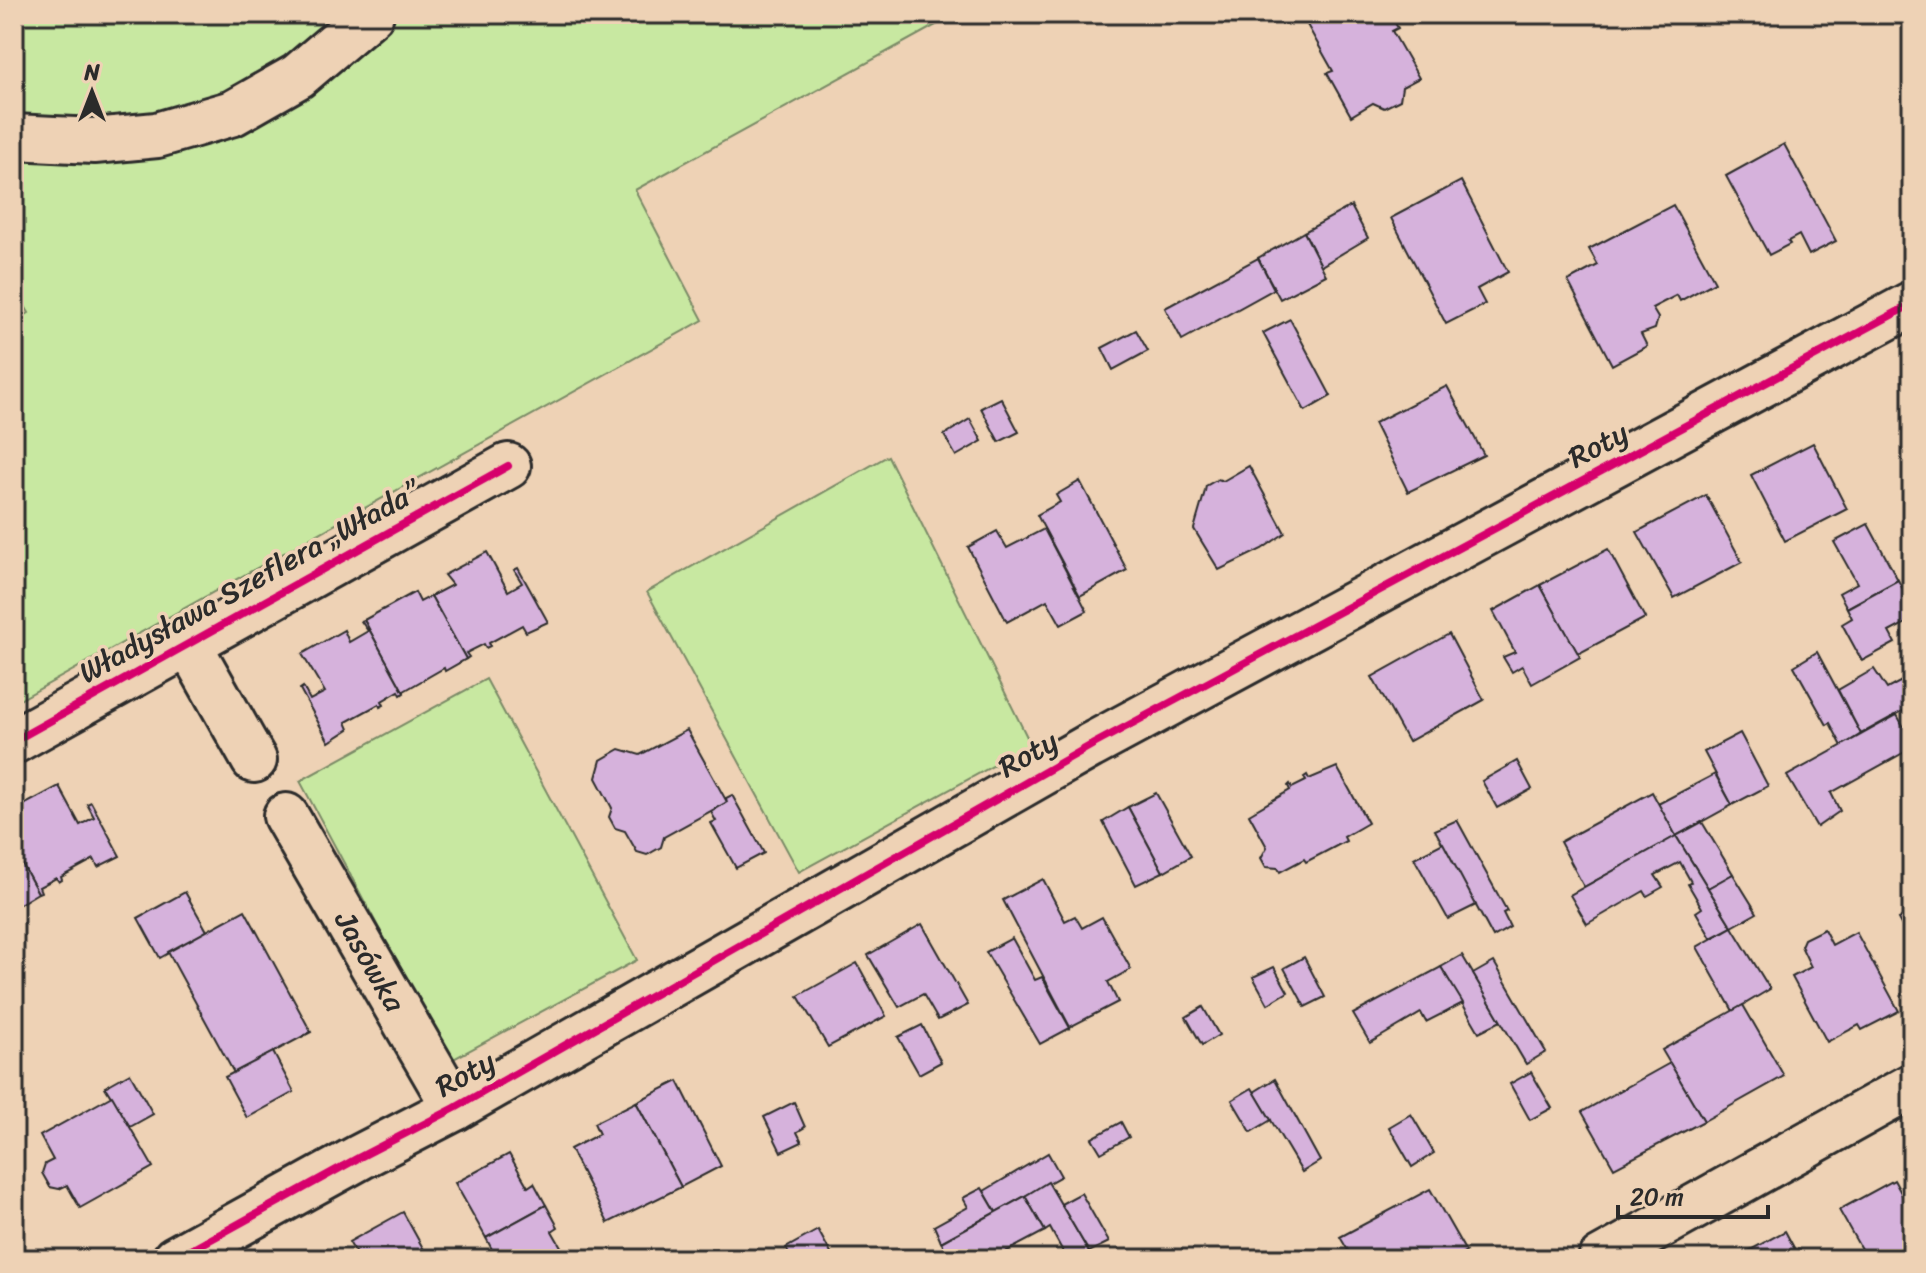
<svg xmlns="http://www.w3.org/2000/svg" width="1926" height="1273" viewBox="0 0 1926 1273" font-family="Sriracha,sans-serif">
  <rect width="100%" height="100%" fill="#eed2b5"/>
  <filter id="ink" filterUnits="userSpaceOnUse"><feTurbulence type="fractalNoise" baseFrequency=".0125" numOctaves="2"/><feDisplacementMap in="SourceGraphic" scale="16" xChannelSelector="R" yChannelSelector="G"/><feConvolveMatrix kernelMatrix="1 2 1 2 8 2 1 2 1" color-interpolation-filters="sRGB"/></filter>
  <g filter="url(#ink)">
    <g fill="#c8e8a1" stroke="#7a8a66" stroke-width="2">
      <polygon points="14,14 352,14 261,79 141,119 54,125 14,117"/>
      <polygon points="396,14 956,14 635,190 703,320 14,703 14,322 29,313 14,288 14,151 123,161 252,123 333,75"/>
      <polygon points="888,456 1031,745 799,872 647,592"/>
      <polygon points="486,679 637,960 450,1061 300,781"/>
    </g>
    <g fill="#d6b2dc" stroke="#2b2b2b" stroke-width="2">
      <polygon points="1323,14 1390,14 1398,28 1392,31 1419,78 1402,87 1400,100 1384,108 1373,103 1351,116 1327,73 1333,71 1306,23"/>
      <polygon points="1784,144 1836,241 1809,255 1799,235 1788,241 1790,244 1769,255 1726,176"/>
      <polygon points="1461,181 1508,272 1477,289 1485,304 1446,324 1391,218"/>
      <polygon points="1673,205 1715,282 1680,301 1677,295 1652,308 1658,318 1655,329 1641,334 1647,346 1612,365 1568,281 1598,265 1589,249"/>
      <polygon points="1351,206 1368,238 1321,266 1304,232"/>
      <polygon points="1304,232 1326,275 1280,299 1258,258"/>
      <polygon points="1258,258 1274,289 1182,340 1165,308"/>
      <polygon points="1290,319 1331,396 1305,411 1263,333"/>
      <polygon points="1136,330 1148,351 1113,370 1102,348"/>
      <polygon points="1447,386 1484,455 1408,492 1374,423"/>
      <polygon points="1001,398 1019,432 999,442 981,408"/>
      <polygon points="970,419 982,441 956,456 944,435"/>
      <polygon points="1813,443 1847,509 1785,541 1751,475"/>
      <polygon points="1249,466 1285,533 1262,549 1219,570 1194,529 1205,491 1206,486 1218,479 1223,481"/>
      <polygon points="1080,481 1127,570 1080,596 1037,515 1060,502 1056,495"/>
      <polygon points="1706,495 1742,562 1674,598 1637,532"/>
      <polygon points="1868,524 1898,580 1847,608 1839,593 1857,583 1834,542"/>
      <polygon points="1044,529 1087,611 1061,625 1047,600 1007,622 968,547 997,531 1007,548"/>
      <polygon points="1608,549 1645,618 1578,654 1540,585"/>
      <polygon points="487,552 508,591 522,583 514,570 518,568 548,622 526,632 522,625 489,643 490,646 486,648 484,644 466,653 469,657 466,659 431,596 452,585 444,575"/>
      <polygon points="1898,580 1912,606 1912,620 1889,632 1895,643 1862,661 1842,624 1852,618 1847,608"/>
      <polygon points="1540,585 1580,657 1532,684 1522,666 1512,672 1503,657 1515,652 1493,611"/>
      <polygon points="415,592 420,602 431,596 466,659 445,671 444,668 404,691 404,693 364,620"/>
      <polygon points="364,620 404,693 401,695 399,691 382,701 384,705 380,707 379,704 346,722 349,729 329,742 300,689 303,687 310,700 325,692 302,654 344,630 349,642 368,631 361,621"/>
      <polygon points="1449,634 1484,700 1408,742 1372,677"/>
      <polygon points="1817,652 1861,734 1842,746 1830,723 1827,725 1794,666"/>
      <polygon points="1874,669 1887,689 1911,676 1912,706 1861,734 1838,690"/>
      <polygon points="1897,715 1912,741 1912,748 1831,793 1840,811 1817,827 1787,776"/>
      <polygon points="687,730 727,802 664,837 661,847 647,855 637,852 625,831 615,828 609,817 612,808 596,778 601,760 620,749 640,755"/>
      <polygon points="1740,733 1768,786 1732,805 1704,752"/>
      <polygon points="1517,761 1532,789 1497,808 1482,781"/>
      <polygon points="1337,767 1368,823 1344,837 1346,841 1306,862 1304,859 1280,872 1278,868 1266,867 1261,858 1267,847 1249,814 1290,790 1288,786 1290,784 1292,788 1306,781 1304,777 1307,775 1309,779"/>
      <polygon points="1715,774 1732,805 1676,836 1658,804"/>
      <polygon points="59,786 80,825 94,817 87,804 91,802 120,856 98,867 94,859 61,877 62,880 59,882 56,878 39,887 41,892 38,893 14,849 14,824 24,819 16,809"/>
      <polygon points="1652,792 1676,836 1584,887 1560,842"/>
      <polygon points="1156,793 1191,856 1163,872 1128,807"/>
      <polygon points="732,795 764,853 736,868 711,823 716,821 711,812 727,802 726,798"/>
      <polygon points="1128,807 1163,872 1136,885 1103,822"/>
      <polygon points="1457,820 1507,911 1503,913 1510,927 1493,937 1435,830"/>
      <polygon points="1702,822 1733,874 1708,888 1676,836"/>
      <polygon points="1676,836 1732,927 1711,938 1696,912 1702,908 1688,884 1691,882 1680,862 1655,875 1663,887 1647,896 1644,891 1587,924 1570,895"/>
      <polygon points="1443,843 1476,905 1448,919 1414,858"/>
      <polygon points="14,849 38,893 18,905 17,902 14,904"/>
      <polygon points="1733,874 1757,913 1732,927 1708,888"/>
      <polygon points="1043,879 1065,921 1075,916 1082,928 1102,917 1131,969 1108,982 1118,1002 1070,1027 1003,900"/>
      <polygon points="185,892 207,931 160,958 138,918"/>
      <polygon points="245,910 311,1032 234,1073 168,952"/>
      <polygon points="1912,911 1912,945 1898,919"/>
      <polygon points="922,924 968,1005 938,1020 923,994 899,1007 868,955"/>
      <polygon points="1732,927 1770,989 1733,1011 1697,947"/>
      <polygon points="1824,929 1832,945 1856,932 1899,1011 1862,1030 1859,1025 1827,1042 1792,977 1811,967 1801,946 1804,939"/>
      <polygon points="1012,938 1035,980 1042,977 1070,1028 1040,1044 986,952"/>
      <polygon points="1462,955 1501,1021 1479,1032 1441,967"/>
      <polygon points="1304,957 1325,997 1305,1007 1284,968"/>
      <polygon points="1494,962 1546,1052 1526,1064 1473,974"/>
      <polygon points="857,963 886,1016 828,1047 798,996"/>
      <polygon points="1274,967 1288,992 1268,1004 1253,977"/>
      <polygon points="1441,967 1463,1003 1426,1022 1421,1013 1370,1043 1353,1014"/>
      <polygon points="1743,1005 1784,1076 1704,1121 1662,1050"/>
      <polygon points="1203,1007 1219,1035 1202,1045 1186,1017"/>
      <polygon points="922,1025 941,1062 919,1074 898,1037"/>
      <polygon points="273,1052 294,1092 247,1118 225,1077"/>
      <polygon points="1670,1063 1704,1121 1614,1168 1582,1112"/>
      <polygon points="1531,1072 1552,1108 1530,1120 1510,1084"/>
      <polygon points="130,1073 153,1114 130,1127 105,1087"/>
      <polygon points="1275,1079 1320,1161 1302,1172 1254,1092"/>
      <polygon points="678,1081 721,1166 681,1187 636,1102"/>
      <polygon points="1252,1088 1271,1120 1251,1132 1232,1100"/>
      <polygon points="112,1096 153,1167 80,1208 67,1185 59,1189 50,1187 42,1173 45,1164 53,1160 40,1136"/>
      <polygon points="636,1102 681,1187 608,1223 570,1149 599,1134 594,1123"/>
      <polygon points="794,1102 805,1127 797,1132 802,1142 781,1152 764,1117"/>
      <polygon points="1411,1114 1434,1153 1412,1167 1389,1127"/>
      <polygon points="1121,1122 1129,1137 1101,1153 1092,1138"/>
      <polygon points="1048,1153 1061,1176 996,1212 984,1191"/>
      <polygon points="509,1154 528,1187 534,1183 546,1205 486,1238 455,1183"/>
      <polygon points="1894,1180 1912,1213 1912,1234 1902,1240 1912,1259 1863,1259 1865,1256 1839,1210"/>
      <polygon points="1048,1182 1089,1252 1078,1259 1067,1259 1050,1228 1045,1231 1025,1196"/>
      <polygon points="982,1188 996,1212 941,1242 934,1226 968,1207 963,1198"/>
      <polygon points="1430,1189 1466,1252 1454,1259 1353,1259 1340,1237"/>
      <polygon points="1081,1193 1109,1242 1089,1252 1061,1204"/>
      <polygon points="1025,1196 1045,1231 992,1259 951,1259 941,1242"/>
      <polygon points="546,1205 558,1227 552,1231 568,1259 497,1259 486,1238"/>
      <polygon points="403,1212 429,1259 359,1259 349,1242"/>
      <polygon points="818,1230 834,1259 791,1259 786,1248"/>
      <polygon points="1785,1231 1800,1259 1734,1259"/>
    </g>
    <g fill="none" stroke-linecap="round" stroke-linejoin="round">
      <defs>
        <g id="minor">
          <polyline points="14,137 94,141 157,135 233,113 298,76 371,14"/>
          <polyline points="188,643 254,760"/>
          <polyline points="14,741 508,466"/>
          <path id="s1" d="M286,816L455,1108"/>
          <polyline points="175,1259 360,1157 455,1108 1090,746 1912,304"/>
          <polyline points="1601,1259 1912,1086"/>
        </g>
      </defs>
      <use href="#minor" stroke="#2b2b2b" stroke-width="50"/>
      <use href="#minor" stroke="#eed2b5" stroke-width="44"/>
      <defs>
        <g id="cycleway">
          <polyline points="14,741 508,466"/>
          <polyline points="175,1259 360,1157 455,1108 1090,746 1912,304"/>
        </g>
      </defs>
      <use href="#cycleway" stroke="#eed2b5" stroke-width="13"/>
      <use href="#cycleway" stroke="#d6006c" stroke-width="8"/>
    </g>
  </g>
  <g text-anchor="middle" stroke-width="7" stroke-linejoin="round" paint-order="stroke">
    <g font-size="30" fill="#2b2b2b" stroke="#eed2b5">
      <text transform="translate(1598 445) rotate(-28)" y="10">Roty</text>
      <text transform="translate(249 582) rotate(-29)" y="10">Władysława Szeflera „Włada”</text>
      <text transform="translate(1028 754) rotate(-30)" y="10">Roty</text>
      <text dy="10" stroke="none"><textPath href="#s1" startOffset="168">Jasówka</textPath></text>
      <text transform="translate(465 1074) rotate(-29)" y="10">Roty</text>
    </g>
  </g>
  <rect width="1926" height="1273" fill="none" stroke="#eed2b5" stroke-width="48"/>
  <rect x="24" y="24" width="1878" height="1225" fill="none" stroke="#2b2b2b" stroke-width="3" filter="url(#ink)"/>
  <g transform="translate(92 92)" stroke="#eed2b5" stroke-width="6" paint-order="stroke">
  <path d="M0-6L14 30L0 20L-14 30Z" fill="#2b2b2b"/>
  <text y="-12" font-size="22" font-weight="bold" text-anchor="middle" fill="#2b2b2b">N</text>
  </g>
  <path d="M1618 1205v12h150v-12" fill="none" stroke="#2b2b2b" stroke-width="4"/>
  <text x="1630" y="1205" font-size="24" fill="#2b2b2b" stroke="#eed2b5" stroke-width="6" paint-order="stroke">20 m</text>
</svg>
